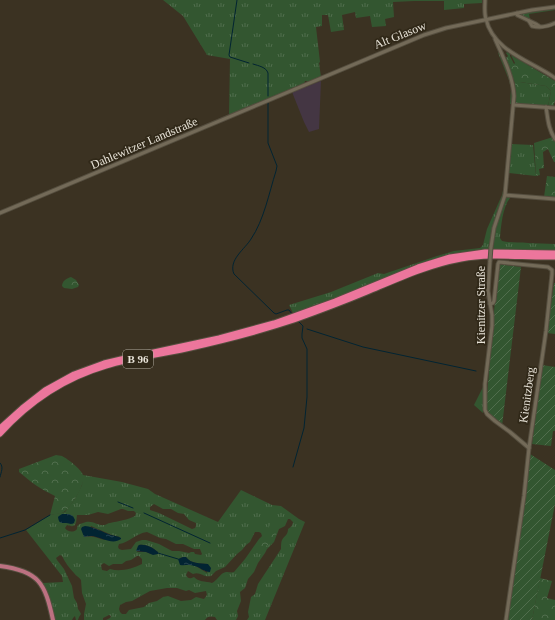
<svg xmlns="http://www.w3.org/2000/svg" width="555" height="620" viewBox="0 0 555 620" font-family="Georgia,serif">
  <defs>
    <pattern id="grass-tufts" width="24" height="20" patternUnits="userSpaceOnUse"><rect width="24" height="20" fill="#335630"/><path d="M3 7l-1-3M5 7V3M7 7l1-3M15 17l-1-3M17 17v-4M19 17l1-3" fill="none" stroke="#516e4d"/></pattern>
    <pattern id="forest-crowns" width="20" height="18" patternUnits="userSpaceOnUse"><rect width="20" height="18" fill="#335630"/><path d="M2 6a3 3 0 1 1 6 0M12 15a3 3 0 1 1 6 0" fill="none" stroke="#516e4d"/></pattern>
    <pattern id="garden-furrows" width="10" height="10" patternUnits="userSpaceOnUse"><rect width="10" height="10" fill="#335630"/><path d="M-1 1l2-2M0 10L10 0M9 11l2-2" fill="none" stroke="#516e4d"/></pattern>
    <pattern id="water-ripples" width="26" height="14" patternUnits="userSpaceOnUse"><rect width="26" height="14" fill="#022432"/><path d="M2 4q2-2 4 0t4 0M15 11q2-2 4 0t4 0" fill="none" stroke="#27444f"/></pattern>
  </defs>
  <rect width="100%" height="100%" fill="#3b3222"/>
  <polygon fill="#443643" points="321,81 319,129 309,132 304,122 292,92"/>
  <g fill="url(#grass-tufts)" fill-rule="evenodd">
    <polygon points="163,0 482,0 482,3 464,4 464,8 444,10 444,1 414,1 393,2 394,17 385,19 386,26 372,27 370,16 356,18 355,12 342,15 344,30 331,32 328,15 322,15 322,26 316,27 320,62 319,63 321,77 308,82 307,81 305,81 304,84 229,115 230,59 207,55 183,16"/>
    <polygon points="555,8 555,10 529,14 530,20 519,14"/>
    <polygon points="500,52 511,80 513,88 513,104 510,104 511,88 509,80 498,53"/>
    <polygon points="520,82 546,86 551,91 548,106 520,105"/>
    <polygon points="511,144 533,145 536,176 509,173"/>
    <path d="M505,182L504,196L493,227L490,250C467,252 446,256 425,262L313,307L293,313L289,305L331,292L378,273L384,274L437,256L454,251L480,248L483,245L487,229L502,195Z"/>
    <path d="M506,196H512C503,204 501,225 500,238L502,241C510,243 519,242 528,243C537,243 546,244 555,244V251L493,250L495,231Z"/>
    <polygon points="484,385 483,413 474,405"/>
    <path d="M83,475L122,482L148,489L155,494L218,522L241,490L272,505L281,506L299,519L305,522L265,620H247L249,617L248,612L251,597L255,594L258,584L281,549C281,546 281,542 282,540C285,535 288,535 288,529C291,527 293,525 293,522L290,519H288L285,526L279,529L274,542L267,549L265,553L258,563L254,572L248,579L245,588L240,592L241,601L237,611L238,616L236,620H217L215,617C211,616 207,616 205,620H106L110,618L111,616L109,615L103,618V620H84V614L86,604L82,593L81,580C79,577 76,576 74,573C69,568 65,562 62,556L60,555L56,558L57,560L64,569L72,586L74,598L77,603L78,609L80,612L81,614L79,617L78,620H76L75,616L73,618L72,620H55L50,600L43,583L63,582L62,576L26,530L50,515L65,512L75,499L82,485ZM154,504L163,509H171L178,513L184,514L189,520L196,523V526L195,528L192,529L159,513L150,510V507ZM121,509H123L128,511H134L136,513L135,516C128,520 118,521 110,523C108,523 106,525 104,525C97,526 92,519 83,523C79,524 77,525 77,529C74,533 67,532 65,528L67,525C77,529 76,522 77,515H88L98,512L108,514ZM91,526L112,535L120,537C116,538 113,539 109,540C101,541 95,535 85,537ZM147,532L160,538L166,539L176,544H183L194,549H200L202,554L201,555L195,554L194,552H191L189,553L179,551H172L159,544L146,540H142L136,542L131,549L122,550L119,549L118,547L119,544C129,543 136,533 147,532ZM255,532H259L261,533L262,536L259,539L245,559L234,572C231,573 229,572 226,572C220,573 217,581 212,583C205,581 198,582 194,577C190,579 188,579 186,575L188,571L193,574C200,571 204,578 211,576L216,571L225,567L237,554L242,550L246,545L250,542ZM139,545C146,544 152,547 158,552V553L151,554L146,552H137ZM137,556H139L142,559V564C132,569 120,572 110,569L107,571L102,570L101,565L104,563L109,566L113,564H122L126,561L131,560ZM183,557H186C191,564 200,563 208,564L207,573L194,565H190L180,558ZM167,588H177L186,591L189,590L195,593L206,591L207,595L204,599L196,597L191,600L181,601L168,596L163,597L157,601L149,603L144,607L129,610L126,614H122L120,612L119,609L120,605L126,602L132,601L150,591Z"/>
  </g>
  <g fill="url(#forest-crowns)">
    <polygon points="507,52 510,54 510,56 514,64 515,63 511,55 555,81 555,101 553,107 548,106 551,91 546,86 520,82 520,105 517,105 515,103 515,84 506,58 508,56 506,53"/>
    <polygon points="553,137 555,142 555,162 554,162 548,149 543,152 544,168 539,169 540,175 536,176 534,143"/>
    <polygon points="547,176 555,177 555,198 544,197"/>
    <path d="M71,277L76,280L79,285L78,287L72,289L64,288L62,286C62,281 67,278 71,277Z"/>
    <path d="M56,455C57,455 61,456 62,456C68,459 81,469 83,475C86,483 72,506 65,511C62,514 55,514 50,515L55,496C40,489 31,482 19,472V469Z"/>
    <path d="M275,519L277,520C280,526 276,537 272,543C269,545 265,546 262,547L260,545V541L272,522Z"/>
    <polygon points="540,578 552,581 547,598 555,600 555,620 532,620"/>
  </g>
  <g fill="url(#garden-furrows)">
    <polygon points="498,264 521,267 502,426 488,414 486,408"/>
    <polygon points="554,283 555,283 555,334 547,333"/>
    <polygon points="542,365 555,367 555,431 553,431 551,446 532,444"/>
    <polygon points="530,454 555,470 555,504 532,620 508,620"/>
  </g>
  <g fill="url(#water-ripples)">
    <path d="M62,514H69L73,516L75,520L74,523C70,525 70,523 66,523C61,523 59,524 58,517L59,516Z"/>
    <path d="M85,526C95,527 102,532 111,535C115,536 118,536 121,538V539C113,545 102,538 93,536C90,536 87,536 84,537L81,529L82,527Z"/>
    <path d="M139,545C146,544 152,547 158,552V554L153,555L146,552L136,551L138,546Z"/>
    <path d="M183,557H186C191,564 200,563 208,564L211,568L210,572C204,572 200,567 194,566C189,564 185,566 180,565L178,559Z"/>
  </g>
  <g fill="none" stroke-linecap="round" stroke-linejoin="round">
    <g stroke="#022432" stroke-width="1">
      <polyline points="237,0 229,55 230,57 249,63"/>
      <path d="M253,64C259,66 266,67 268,73V96"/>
      <path d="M268,103V143L277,166L276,171C269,193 264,220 251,239C245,249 228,260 234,274L274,313L276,314L287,310H289L292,314"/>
      <polyline points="307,329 363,347 476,371"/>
      <path d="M0,463C4,467 1,472 0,477"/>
      <polyline points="293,467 304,428 307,397 307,349 302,338 302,334 303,326 298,321"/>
      <polyline points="118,502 133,508"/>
      <polyline points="144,513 210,543"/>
      <polyline points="0,538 25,530 50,515"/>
      <polyline points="158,553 178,559"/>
    </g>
    <defs>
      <g id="minor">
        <path d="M485,0C485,6 484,13 486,19C493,51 531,61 555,78"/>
        <polyline points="517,13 517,15 536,24 539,26"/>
        <path d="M529,21L532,26C540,28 547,27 555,23"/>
        <polyline points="514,105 555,108"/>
        <path d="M546,107C548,119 548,128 555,139"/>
        <polyline points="505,195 555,199"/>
        <polyline points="0,213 424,35 446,28 532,10 555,7"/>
        <path d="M491,247L494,228L505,195L514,96C513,76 503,57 495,39"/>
        <polyline points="490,261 488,291 492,315 492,326 485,384 485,410 487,414 495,421 510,432 529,448"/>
        <polyline points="490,304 493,303 494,301 498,264 499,262 548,267 552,270 552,274 546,331 529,448 524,496 506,620"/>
      </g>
      <path id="major" d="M0,566C39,571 45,583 53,620"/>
      <g id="highway">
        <polyline points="0,428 22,408 45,390 74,374 104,363 121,359 219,338 274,323 335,301 418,267 450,257 485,252 555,253"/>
        <path d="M0,434C29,402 65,378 106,366C132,358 159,355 186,349C222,341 258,332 294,320C319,311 343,302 367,292C398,279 428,265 461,259C493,253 524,258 555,257"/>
      </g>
    </defs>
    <use href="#minor" stroke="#554e3f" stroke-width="5"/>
    <use href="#major" stroke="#554e3f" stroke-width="6"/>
    <use href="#highway" stroke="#554e3f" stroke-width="7"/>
    <use href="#minor" stroke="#736a58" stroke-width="3"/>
    <use href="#major" stroke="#bc7181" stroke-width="4"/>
    <use href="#highway" stroke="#ec769c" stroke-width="5"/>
    <defs>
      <polyline id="minor-bridge" points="490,261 491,247"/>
    </defs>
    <use href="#minor-bridge" stroke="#554e3f" stroke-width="5" stroke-linecap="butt"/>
    <use href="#minor-bridge" stroke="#736a58" stroke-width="3"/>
  </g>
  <g text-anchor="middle" stroke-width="3.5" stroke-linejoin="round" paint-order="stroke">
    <rect fill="#302818" stroke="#b0aa9e" stroke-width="1" x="123" y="350" width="30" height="18" rx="3"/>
    <g font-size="11" font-weight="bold" fill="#e7e2d7">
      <text x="138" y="363">B 96</text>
    </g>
    <g font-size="12" fill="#e7e2d7" stroke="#302818">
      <text transform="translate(400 35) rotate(-22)" y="4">Alt Glasow</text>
      <text transform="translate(144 143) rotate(-23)" y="4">Dahlewitzer Landstraße</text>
      <text transform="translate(481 305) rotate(-90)" y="4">Kienitzer Straße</text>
      <text transform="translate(527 395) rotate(-82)" y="4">Kienitzberg</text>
    </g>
  </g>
</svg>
